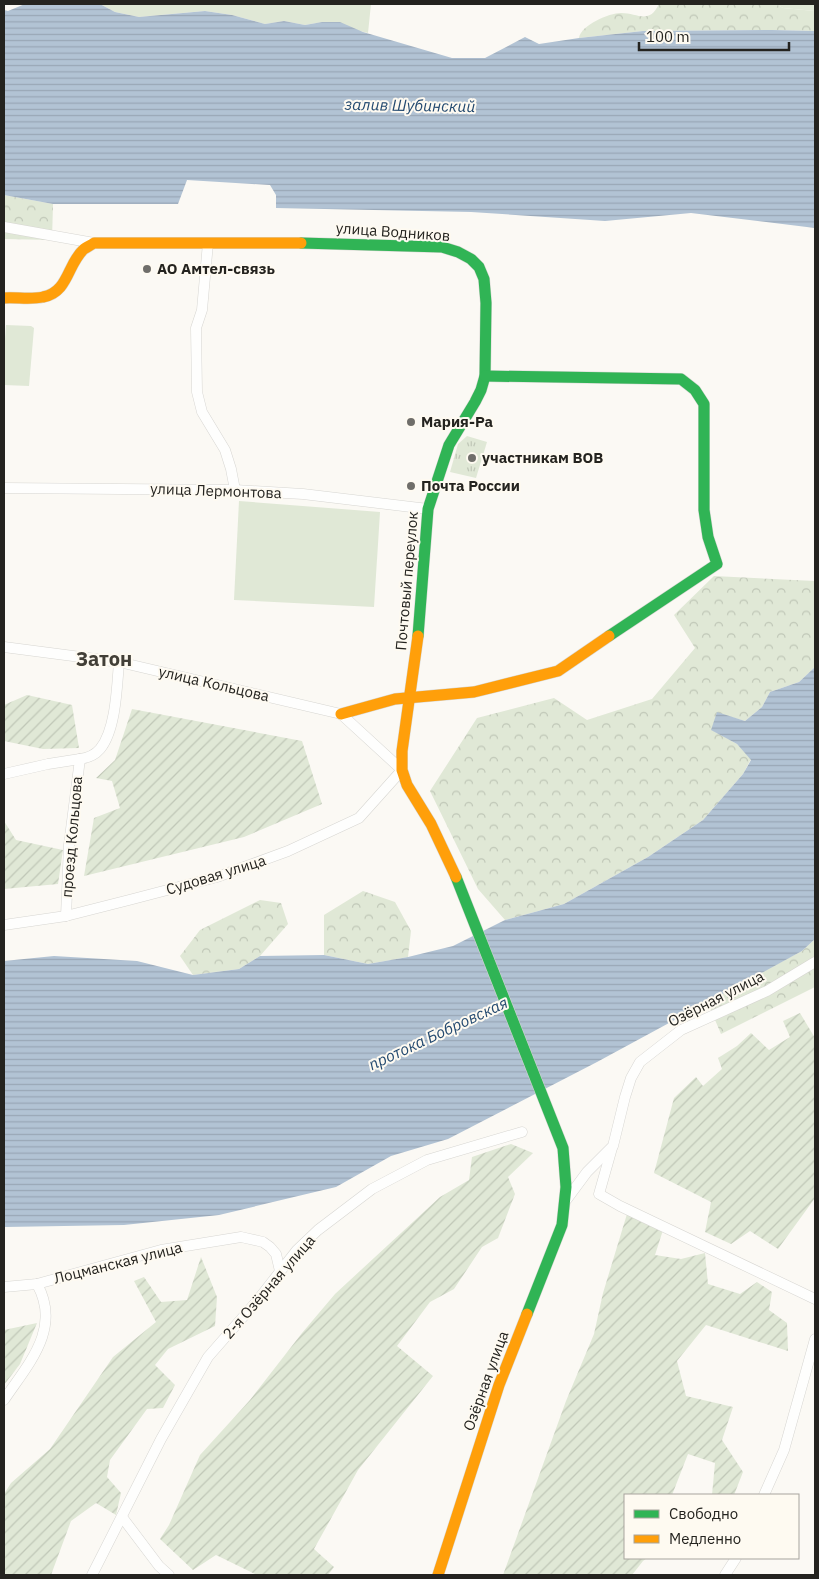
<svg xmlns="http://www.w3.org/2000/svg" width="819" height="1579" viewBox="0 0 819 1579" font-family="'IBM Plex Sans',sans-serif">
  <defs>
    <pattern id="forest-crowns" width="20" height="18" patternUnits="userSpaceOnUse" patternTransform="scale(1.25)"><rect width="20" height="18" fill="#e0e8d6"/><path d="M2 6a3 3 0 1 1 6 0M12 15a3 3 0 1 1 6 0" fill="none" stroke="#c0c7b7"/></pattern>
    <pattern id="park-tufts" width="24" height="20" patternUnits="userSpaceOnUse" patternTransform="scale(1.25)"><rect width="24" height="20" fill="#e0e8d6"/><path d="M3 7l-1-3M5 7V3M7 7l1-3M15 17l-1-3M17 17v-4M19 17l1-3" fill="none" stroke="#c0c7b7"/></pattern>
    <pattern id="garden-furrows" width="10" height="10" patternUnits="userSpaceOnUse" patternTransform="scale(1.25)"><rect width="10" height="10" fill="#e0e8d6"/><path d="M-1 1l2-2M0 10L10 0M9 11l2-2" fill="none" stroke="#c0c7b7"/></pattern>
    <pattern id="water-rules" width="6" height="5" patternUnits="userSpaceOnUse" patternTransform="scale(1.25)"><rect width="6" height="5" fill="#b2c3d4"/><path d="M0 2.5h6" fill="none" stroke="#99a7b6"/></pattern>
  </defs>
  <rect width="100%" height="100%" fill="#fbf9f4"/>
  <g fill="#e0e8d6">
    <polygon points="100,4 371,4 368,33 322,22 305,25 284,21 265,24 232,15 205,11 139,17 115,12"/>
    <polygon points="776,4 815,4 815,11 783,8"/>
    <polygon points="6,325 31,326 34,328 29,386 4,385 4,353"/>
    <polygon points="239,501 380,512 374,607 234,600"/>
  </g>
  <g fill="url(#forest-crowns)">
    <path d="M659,4H776L783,8L815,11V31L772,30L643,31L579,38C581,25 609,13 621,13C638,13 649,25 659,4Z"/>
    <polygon points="4,195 53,204 52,240 4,239"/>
    <polygon points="714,576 815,581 815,667 799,682 770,692 762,707 745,721 717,713 712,730 737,744 751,759 743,774 703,820 648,857 564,904 505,920 478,889 430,791 477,718 554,698 587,720 652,699 695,648 674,615"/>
    <polygon points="363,891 395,902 411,931 408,957 368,964 324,955 324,915"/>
    <polygon points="260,900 281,903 288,924 260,956 239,969 193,975 180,956 200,930"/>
    <polygon points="815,939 815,987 721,1034 707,1001 802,951"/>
  </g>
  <polygon fill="url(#park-tufts)" points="467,436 487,442 476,478 450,472 458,444"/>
  <g fill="url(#garden-furrows)">
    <polygon points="27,695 72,705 79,748 43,749 4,741 4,705"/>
    <polygon points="132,709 302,741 322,804 244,837 84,876 94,818 120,808 112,781 96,778 115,760"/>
    <polygon points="4,821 16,840 63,850 58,884 4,889"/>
    <polygon points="800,1013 815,1038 815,1198 778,1249 750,1231 731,1244 705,1232 711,1202 654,1173 674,1098 696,1077 703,1086 722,1069 718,1058 737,1046 751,1033 769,1050 790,1037 783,1021"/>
    <polygon points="511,1144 533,1153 508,1177 515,1194 498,1238 482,1247 454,1289 430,1302 397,1346 433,1376 358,1470 314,1549 334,1567 328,1575 257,1575 216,1555 193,1570 160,1539 169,1525 200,1455 250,1400 302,1333 335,1294 440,1197 469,1180 472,1157"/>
    <polygon points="627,1214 663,1230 655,1255 681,1259 705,1253 708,1284 740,1294 757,1282 772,1292 769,1310 787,1323 788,1351 706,1325 677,1361 686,1396 733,1407 722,1440 743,1472 734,1495 712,1495 715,1463 688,1454 672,1495 625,1495 625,1558 647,1558 643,1561 632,1575 503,1575 566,1401 594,1334 603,1293"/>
    <polygon points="201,1257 217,1297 215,1326 168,1349 155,1365 175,1385 163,1408 147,1409 110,1460 107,1477 121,1493 116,1515 96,1503 71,1521 51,1575 4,1575 4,1494 11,1483 50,1449 113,1357 156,1322 134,1281 144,1277 161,1302 187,1300"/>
    <polygon points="37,1323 20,1364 4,1385 4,1330"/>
  </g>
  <g fill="url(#water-rules)">
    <polygon points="25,4 100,4 115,12 139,17 205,11 232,15 265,24 284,21 305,25 322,22 340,22 363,32 452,58 485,58 525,37 539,44 579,38 643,31 772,30 815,31 815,228 691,213 605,221 471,212 276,208 276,195 270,185 187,180 178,204 53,204 4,195 4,10 8,11"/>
    <polygon points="815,667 815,939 802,951 597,1062 448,1139 391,1156 336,1187 219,1215 124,1225 4,1227 4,961 54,956 137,961 193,975 239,969 260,956 324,955 368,964 408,957 453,946 505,920 564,904 648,857 703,820 743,774 751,760 737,744 711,730 717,712 745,721 762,707 770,692 799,682"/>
  </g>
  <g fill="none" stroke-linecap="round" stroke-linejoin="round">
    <defs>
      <g id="street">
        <polyline points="4,227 94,243"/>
        <polyline points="208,243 202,310 196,328 197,392 202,412 225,450 231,469 235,490"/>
        <polyline points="4,488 235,490 303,494 428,509"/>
        <polyline points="4,647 119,662 341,714 402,770 359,818 288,851 217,877 129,900 66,916 4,925"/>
        <polyline points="4,774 48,764 80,759"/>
        <path d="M66,916L69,845L80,759C87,758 95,755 100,749C116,730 117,686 119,662"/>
        <polyline points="612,1148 599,1194 620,1206 815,1299"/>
        <polyline points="567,1199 587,1172 613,1146 625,1097 631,1078 640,1062 681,1030 767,991 815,962"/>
        <polyline points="4,1287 37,1284 161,1250 241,1237 263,1242 270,1247 276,1254 280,1271"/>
        <path d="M4,1400C28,1364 62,1329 37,1284"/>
        <polyline points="764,1495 784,1450 815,1339"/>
        <polyline points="122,1517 159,1566 169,1575"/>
        <polyline points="92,1575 161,1439 208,1357 257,1301 297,1250 318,1230 372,1189 427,1160 522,1132"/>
        <polyline points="725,1575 736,1558"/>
      </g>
      <g id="fast">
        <polyline points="301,243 442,247 458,252 471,259 479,267 484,279 486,303 485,376 481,390 475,402 449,445 428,509 418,636"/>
        <polyline points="485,376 681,379 695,390 704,404 704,510 708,537 717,564 609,636"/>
        <polyline points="456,877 563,1148 566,1187 562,1225 527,1314"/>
      </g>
      <g id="slow">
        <path d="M4,298C17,297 30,300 43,297C69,292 67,264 84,249C87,247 91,245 94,243H301"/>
        <polyline points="418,636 402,751 402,770 407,785 431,824 456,877"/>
        <polyline points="341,714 395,699 474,692 558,671 609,636"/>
        <polyline points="438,1575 499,1385 527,1314"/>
      </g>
    </defs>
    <use href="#street" stroke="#d7d6d2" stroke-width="11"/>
    <use href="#fast" stroke="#d7d6d2" stroke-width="12"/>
    <use href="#slow" stroke="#d7d6d2" stroke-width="12"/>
    <use href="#street" stroke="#fefefd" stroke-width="10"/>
    <use href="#fast" stroke="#30b455" stroke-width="11"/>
    <use href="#slow" stroke="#ff9f0a" stroke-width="11"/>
  </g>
  <g fill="#6f6e6a" stroke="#fefaf1" stroke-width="2">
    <circle cx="147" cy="269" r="5"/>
    <circle cx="411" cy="422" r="5"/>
    <circle cx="472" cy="458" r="5"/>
    <circle cx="411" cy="486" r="5"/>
  </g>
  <g text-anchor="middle" stroke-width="4" stroke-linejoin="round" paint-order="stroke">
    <g font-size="15" fill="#24231f" stroke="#fefaf1">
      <text transform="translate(393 232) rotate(4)" y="5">улица Водников</text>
      <text transform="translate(216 491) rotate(2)" y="5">улица Лермонтова</text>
      <text transform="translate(407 581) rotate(-85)" y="5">Почтовый переулок</text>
      <text transform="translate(214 684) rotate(13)" y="5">улица Кольцова</text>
      <text transform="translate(72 837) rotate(-85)" y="5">проезд Кольцова</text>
      <text transform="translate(216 875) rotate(-17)" y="5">Судовая улица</text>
      <text transform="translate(716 999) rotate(-27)" y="5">Озёрная улица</text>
      <text transform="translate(118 1263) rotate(-14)" y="5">Лоцманская улица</text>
      <text transform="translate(269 1287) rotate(-49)" y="5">2-я Озёрная улица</text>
      <text transform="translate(486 1381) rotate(-70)" y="5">Озёрная улица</text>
    </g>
    <g font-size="15" font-weight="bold" fill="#24231f" stroke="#fefaf1" text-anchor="start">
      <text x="157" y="274">АО Амтел-связь</text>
      <text x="421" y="427">Мария-Ра</text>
      <text x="482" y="463">участникам ВОВ</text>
      <text x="421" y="491">Почта России</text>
    </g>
    <g font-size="16" font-style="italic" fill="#244a70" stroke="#fefaf1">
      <text transform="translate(410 105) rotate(1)" y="6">залив Шубинский</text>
      <text transform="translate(438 1033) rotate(-25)" y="6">протока Бобровская</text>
    </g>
    <g font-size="20" font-weight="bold" fill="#423f37" stroke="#fefaf1">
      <text x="104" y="666">Затон</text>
    </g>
  </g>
  <rect width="819" height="1579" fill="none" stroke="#24231f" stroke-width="10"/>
  <rect x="624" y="1494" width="175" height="65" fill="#fefaf1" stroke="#a7a49d"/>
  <rect x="634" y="1510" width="25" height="8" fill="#30b455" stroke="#a7a49d"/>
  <text x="669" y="1519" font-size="15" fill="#24231f">Свободно</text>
  <rect x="634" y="1535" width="25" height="8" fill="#ff9f0a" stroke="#a7a49d"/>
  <text x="669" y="1544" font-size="15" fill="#24231f">Медленно</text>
  <path d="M639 42v8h150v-8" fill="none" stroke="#24231f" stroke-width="2.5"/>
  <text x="646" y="42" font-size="15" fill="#24231f" stroke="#fefaf1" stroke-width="4" paint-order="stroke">100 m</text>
</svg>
